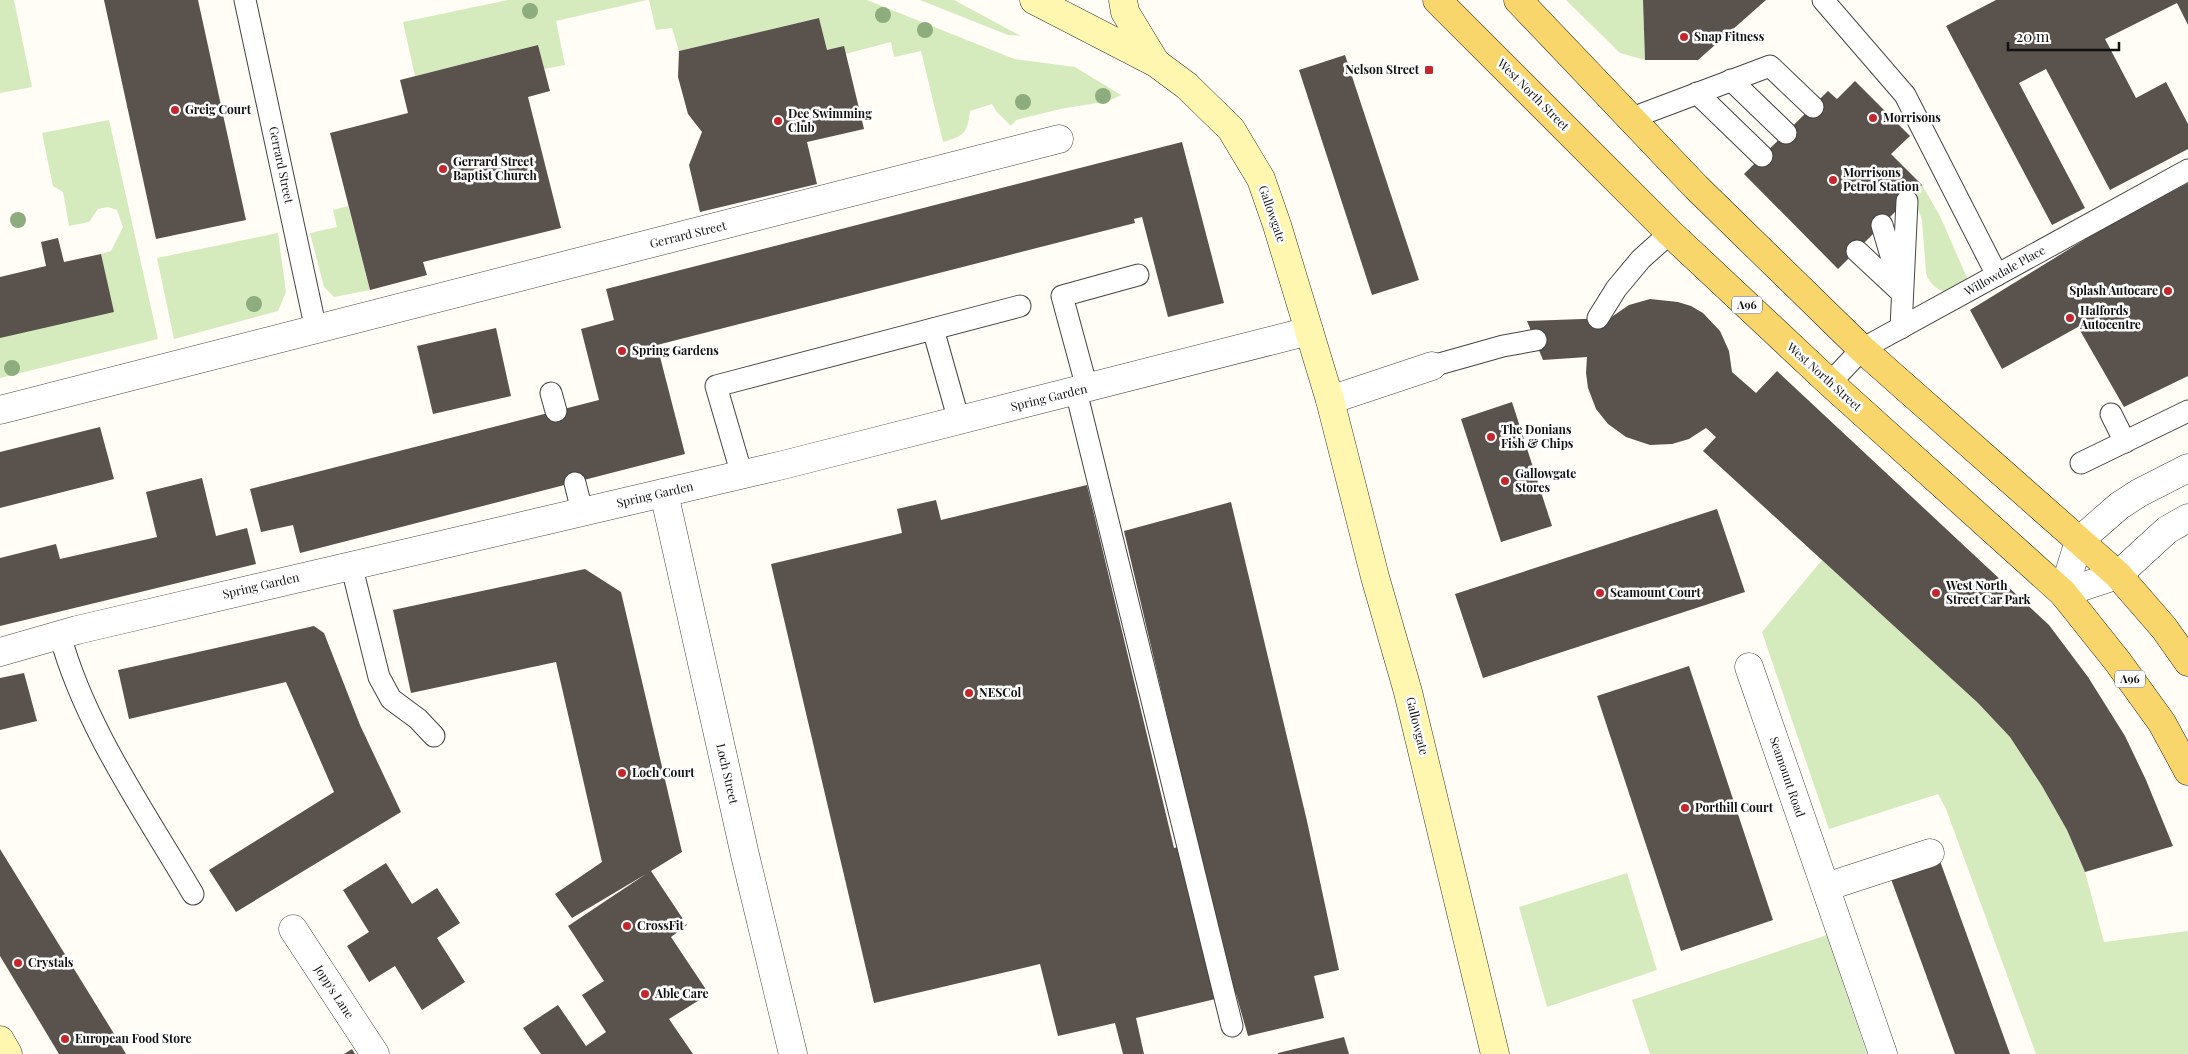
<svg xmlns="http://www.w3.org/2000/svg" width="2188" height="1054" viewBox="0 0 2188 1054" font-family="'Playfair Display',serif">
  <rect width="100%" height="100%" fill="#fffdf5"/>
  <g fill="#d5ebbd">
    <polygon points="0,0 14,0 32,87 0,93"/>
    <polygon points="508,0 647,0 556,21 565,65 544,69 538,45 415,76 403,22"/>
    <path d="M649,0H867L1014,59L1075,67L1121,95L1109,101L1060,109L1016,120L1011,126L997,112L992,104L970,111C967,133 965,136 943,142L921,51L894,57L891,42L845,54L827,50L819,18L679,51L672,28L656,30Z"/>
    <polygon points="920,0 954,0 1021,36 1008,35"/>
    <polygon points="1566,0 1643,0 1645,60 1620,53"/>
    <polygon points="109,120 158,339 0,378 0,338 101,254 111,251 123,227 117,210 108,207 98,209 89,222 69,226 63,192 53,186 42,133"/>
    <path d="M1922,185L1940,216L1968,280L1946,293C1936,288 1929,284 1926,273L1922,220L1913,195Z"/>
    <polygon points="348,206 370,290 334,297 324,287 310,233 337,227 333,210"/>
    <polygon points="278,233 286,292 278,311 174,339 157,258"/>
    <polygon points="1822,560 1978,703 2010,737 2042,786 2067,830 2085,872 2104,942 2188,931 2188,1054 2036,1054 1946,809 1938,794 1829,829 1762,632"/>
    <polygon points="1627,873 1657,970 1547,1007 1519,907"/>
    <polygon points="1827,935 1867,1054 1650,1054 1632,1000"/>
  </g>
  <g fill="#5a524d">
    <polygon points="104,0 198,0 246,220 156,239"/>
    <polygon points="1643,0 1766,0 1698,60 1645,60"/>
    <polygon points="1996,0 2188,0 2188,25 2177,3 2105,39 2136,98 2166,82 2188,124 2188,149 2110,190 2046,69 2019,83 2085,208 2052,225 1946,26"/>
    <polygon points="819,18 827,50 844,46 864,129 807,142 817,184 700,212 689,165 702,132 688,114 678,77 679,51"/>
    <polygon points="538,45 550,91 528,97 561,228 423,262 427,275 370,290 330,133 408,113 400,80"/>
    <polygon points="1345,55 1419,280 1372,295 1299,70"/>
    <polygon points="1855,81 1910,136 1891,154 1922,185 1838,269 1744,174 1828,91 1837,99"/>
    <polygon points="1182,142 1224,303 1168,317 1142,217 1134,219 1135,223 657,345 685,454 300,553 293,525 261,532 250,489 599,400 581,329 614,320 606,289"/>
    <polygon points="2188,183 2188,376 2124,407 2078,327 2002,369 1970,310 2110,224"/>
    <polygon points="58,238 64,262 101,254 114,312 0,338 0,277 46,266 41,242"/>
    <polygon points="1650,299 1678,302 1691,306 1703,313 1720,331 1729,351 1732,372 1756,393 1777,371 2049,625 2088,677 2125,736 2146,780 2173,846 2085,872 2067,830 2042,786 2010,737 1978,703 1703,451 1716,437 1706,428 1689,439 1672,444 1650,445 1626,437 1608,424 1596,409 1588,388 1586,373 1587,357 1543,360 1527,321 1610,318 1629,305"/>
    <polygon points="496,328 511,396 433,414 417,346"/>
    <polygon points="1512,402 1552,526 1501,542 1461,419"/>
    <polygon points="100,427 114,479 0,508 0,452"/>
    <polygon points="202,478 216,536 247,528 256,564 0,626 0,558 56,544 60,559 157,537 146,492"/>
    <polygon points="1087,485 1174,848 1197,843 1124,531 1231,502 1307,821 1339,970 1314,976 1324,1018 1248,1036 1236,994 1136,1018 1144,1054 1123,1054 1115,1023 1058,1036 1040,964 874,1003 771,564 902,533 897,509 936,500 941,520"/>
    <polygon points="1717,509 1745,592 1483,678 1455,594"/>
    <polygon points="585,569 621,592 682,852 651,871 687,925 671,937 709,994 669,1019 693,1054 541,1054 523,1028 558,1005 586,1046 606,1032 582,995 604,981 568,926 646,874 572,918 555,894 602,862 556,662 411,693 393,610"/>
    <polygon points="314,626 324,633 360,725 401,812 236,912 209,870 334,792 286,682 129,719 118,670"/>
    <polygon points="1689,666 1773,920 1681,951 1597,696"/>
    <polygon points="24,673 37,721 0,730 0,678"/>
    <polygon points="0,849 116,1037 126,1054 59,1054 0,956"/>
    <polygon points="1940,861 2010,1054 1955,1054 1891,879"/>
    <polygon points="386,863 412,904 437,888 460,923 437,938 465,982 422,1010 395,966 369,982 347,946 369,932 343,890"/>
    <polygon points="1344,1037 1349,1054 1278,1054 1278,1053"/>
    <polygon points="352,1049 355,1054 344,1054"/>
  </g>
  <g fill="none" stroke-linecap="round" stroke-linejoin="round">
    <defs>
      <g id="lane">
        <polyline points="245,0 316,330"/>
        <polyline points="1823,0 1905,95 1997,275"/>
        <polyline points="1731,80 1786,133"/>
        <polyline points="1697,93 1762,156"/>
        <polyline points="1632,118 1770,66 1813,107"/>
        <polyline points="1882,225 1897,276"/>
        <polyline points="1857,251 1901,292"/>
        <polyline points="1598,318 1616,289 1641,259 1670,233"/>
        <polyline points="1901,328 1907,201"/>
        <polyline points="933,329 959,421"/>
        <polyline points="1432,366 1503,346 1536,340"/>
        <polyline points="1830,383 1862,349 2188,170"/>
        <polyline points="1087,388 1062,296 1138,275"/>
        <polyline points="1076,391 1232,1026"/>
        <polyline points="551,393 556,411"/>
        <polyline points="2111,414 2125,442"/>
        <polyline points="2081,463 2188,411"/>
        <polyline points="742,475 716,386 1020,306"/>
        <polyline points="575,483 582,511"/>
        <polyline points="351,564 379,677 391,699 418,719 434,736"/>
        <path d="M60,635C85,727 145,812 193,894"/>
      </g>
      <g id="street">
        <polyline points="1330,400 1432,366"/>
        <polyline points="0,410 1059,139"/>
        <polyline points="664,493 745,855 793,1054"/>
        <polyline points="2063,593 2079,541 2119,506 2139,493 2188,468"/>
        <polyline points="2063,593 2118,575 2167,530 2188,518"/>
        <polyline points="0,652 77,630 783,465 1309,331"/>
        <polyline points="1749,667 1883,1054"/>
        <polyline points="1826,887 1930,853"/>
        <polyline points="293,929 375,1054"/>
      </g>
      <g id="secondary">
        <polyline points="1034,0 1156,63 1187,86 1231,129 1261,179 1277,225 1330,400 1375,577 1408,692 1495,1054"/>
        <polyline points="1123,0 1125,12 1156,63"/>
        <polyline points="0,1040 8,1054"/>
      </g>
      <g id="primary">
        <polyline points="1437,0 1670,233 1830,383 2063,593 2118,662 2162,723 2188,771"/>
        <polyline points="1518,0 1696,187 1862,349 2118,575 2164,628 2188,662"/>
      </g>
    </defs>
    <use href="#lane" stroke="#444" stroke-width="23"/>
    <use href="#street" stroke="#444" stroke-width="29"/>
    <use href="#secondary" stroke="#333" stroke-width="29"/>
    <use href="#primary" stroke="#222" stroke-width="29"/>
    <use href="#lane" stroke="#fff" stroke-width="21"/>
    <use href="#street" stroke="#fff" stroke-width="28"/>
    <use href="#secondary" stroke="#fff6b0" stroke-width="28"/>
    <use href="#primary" stroke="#f9d66b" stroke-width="28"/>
  </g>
  <g fill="#8dad7f">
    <circle cx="530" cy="11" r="8"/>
    <circle cx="883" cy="15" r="8"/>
    <circle cx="925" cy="30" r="8"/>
    <circle cx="1103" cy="96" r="8"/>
    <circle cx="1023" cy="102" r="8"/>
    <circle cx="18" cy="220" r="8"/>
    <circle cx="254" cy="304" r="8"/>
    <circle cx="12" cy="368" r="8"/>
  </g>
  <g fill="#c4262e" stroke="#fff" stroke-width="2">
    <circle cx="1684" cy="37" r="5"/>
    <rect x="1424" y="65" width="10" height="10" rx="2.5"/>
    <circle cx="175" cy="110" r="5"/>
    <circle cx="1873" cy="118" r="5"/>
    <circle cx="778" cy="121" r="5"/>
    <circle cx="443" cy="169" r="5"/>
    <circle cx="1833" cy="180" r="5"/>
    <circle cx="2168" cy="291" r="5"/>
    <circle cx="2070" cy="318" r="5"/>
    <circle cx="622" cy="351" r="5"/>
    <circle cx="1491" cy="437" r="5"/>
    <circle cx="1505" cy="481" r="5"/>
    <circle cx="1600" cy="593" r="5"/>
    <circle cx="1936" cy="593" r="5"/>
    <circle cx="969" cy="693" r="5"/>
    <circle cx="622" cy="773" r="5"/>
    <circle cx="1685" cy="808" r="5"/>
    <circle cx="627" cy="926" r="5"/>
    <circle cx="18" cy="963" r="5"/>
    <circle cx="645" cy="994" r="5"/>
    <circle cx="65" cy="1039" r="5"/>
  </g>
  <g text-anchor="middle" stroke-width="5" stroke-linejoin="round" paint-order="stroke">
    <g fill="#fff" stroke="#585858" stroke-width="1">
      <rect x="1732" y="296.5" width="30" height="17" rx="4"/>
      <rect x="2115" y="670.5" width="30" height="17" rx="4"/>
    </g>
    <g font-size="11" font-weight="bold" fill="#111">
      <text x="1747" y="309">A96</text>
      <text x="2130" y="683">A96</text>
    </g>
    <g font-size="12" font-weight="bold" fill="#111" stroke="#fff" text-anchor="start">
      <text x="1694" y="41">Snap Fitness</text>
      <text x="1419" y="74" text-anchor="end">Nelson Street</text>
      <text x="185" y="114">Greig Court</text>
      <text x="788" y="118">Dee Swimming<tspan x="788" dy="14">Club</tspan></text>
      <text x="1883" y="122">Morrisons</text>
      <text x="453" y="166">Gerrard Street<tspan x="453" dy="14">Baptist Church</tspan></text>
      <text x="1843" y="177">Morrisons<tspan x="1843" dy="14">Petrol Station</tspan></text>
      <text x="2158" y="295" text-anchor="end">Splash Autocare</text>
      <text x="2080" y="315">Halfords<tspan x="2080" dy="14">Autocentre</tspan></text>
      <text x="632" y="355">Spring Gardens</text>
      <text x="1501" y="434">The Donians<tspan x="1501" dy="14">Fish &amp; Chips</tspan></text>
      <text x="1515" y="478">Gallowgate<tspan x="1515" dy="14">Stores</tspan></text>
      <text x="1946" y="590">West North<tspan x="1946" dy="14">Street Car Park</tspan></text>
      <text x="1610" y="597">Seamount Court</text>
      <text x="979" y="697">NESCol</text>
      <text x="632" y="777">Loch Court</text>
      <text x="1695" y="812">Porthill Court</text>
      <text x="637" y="930">CrossFit</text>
      <text x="28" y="967">Crystals</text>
      <text x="655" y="998">Able Care</text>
      <text x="75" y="1043">European Food Store</text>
    </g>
    <g font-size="12" fill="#111" stroke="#fff">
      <text transform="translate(1533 95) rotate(45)" y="4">West North Street</text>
      <text transform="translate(281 165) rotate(78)" y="4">Gerrard Street</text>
      <text transform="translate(1272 214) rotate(71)" y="4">Gallowgate</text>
      <text transform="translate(688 235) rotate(-14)" y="4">Gerrard Street</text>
      <text transform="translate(2005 271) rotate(-29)" y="4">Willowdale Place</text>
      <text transform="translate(1824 377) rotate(42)" y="4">West North Street</text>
      <text transform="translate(1049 398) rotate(-14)" y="4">Spring Garden</text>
      <text transform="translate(655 495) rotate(-13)" y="4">Spring Garden</text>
      <text transform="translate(261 586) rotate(-13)" y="4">Spring Garden</text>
      <text transform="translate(1417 726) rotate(76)" y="4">Gallowgate</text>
      <text transform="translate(727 774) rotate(77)" y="4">Loch Street</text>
      <text transform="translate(1787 777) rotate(71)" y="4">Seamount Road</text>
      <text transform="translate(334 992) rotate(57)" y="4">Jopp's Lane</text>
    </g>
  </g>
  <path d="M2008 42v8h111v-8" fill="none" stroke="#111111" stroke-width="2.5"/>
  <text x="2016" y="42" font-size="15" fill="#111111" stroke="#ffffff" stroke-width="4" paint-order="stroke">20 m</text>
</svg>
